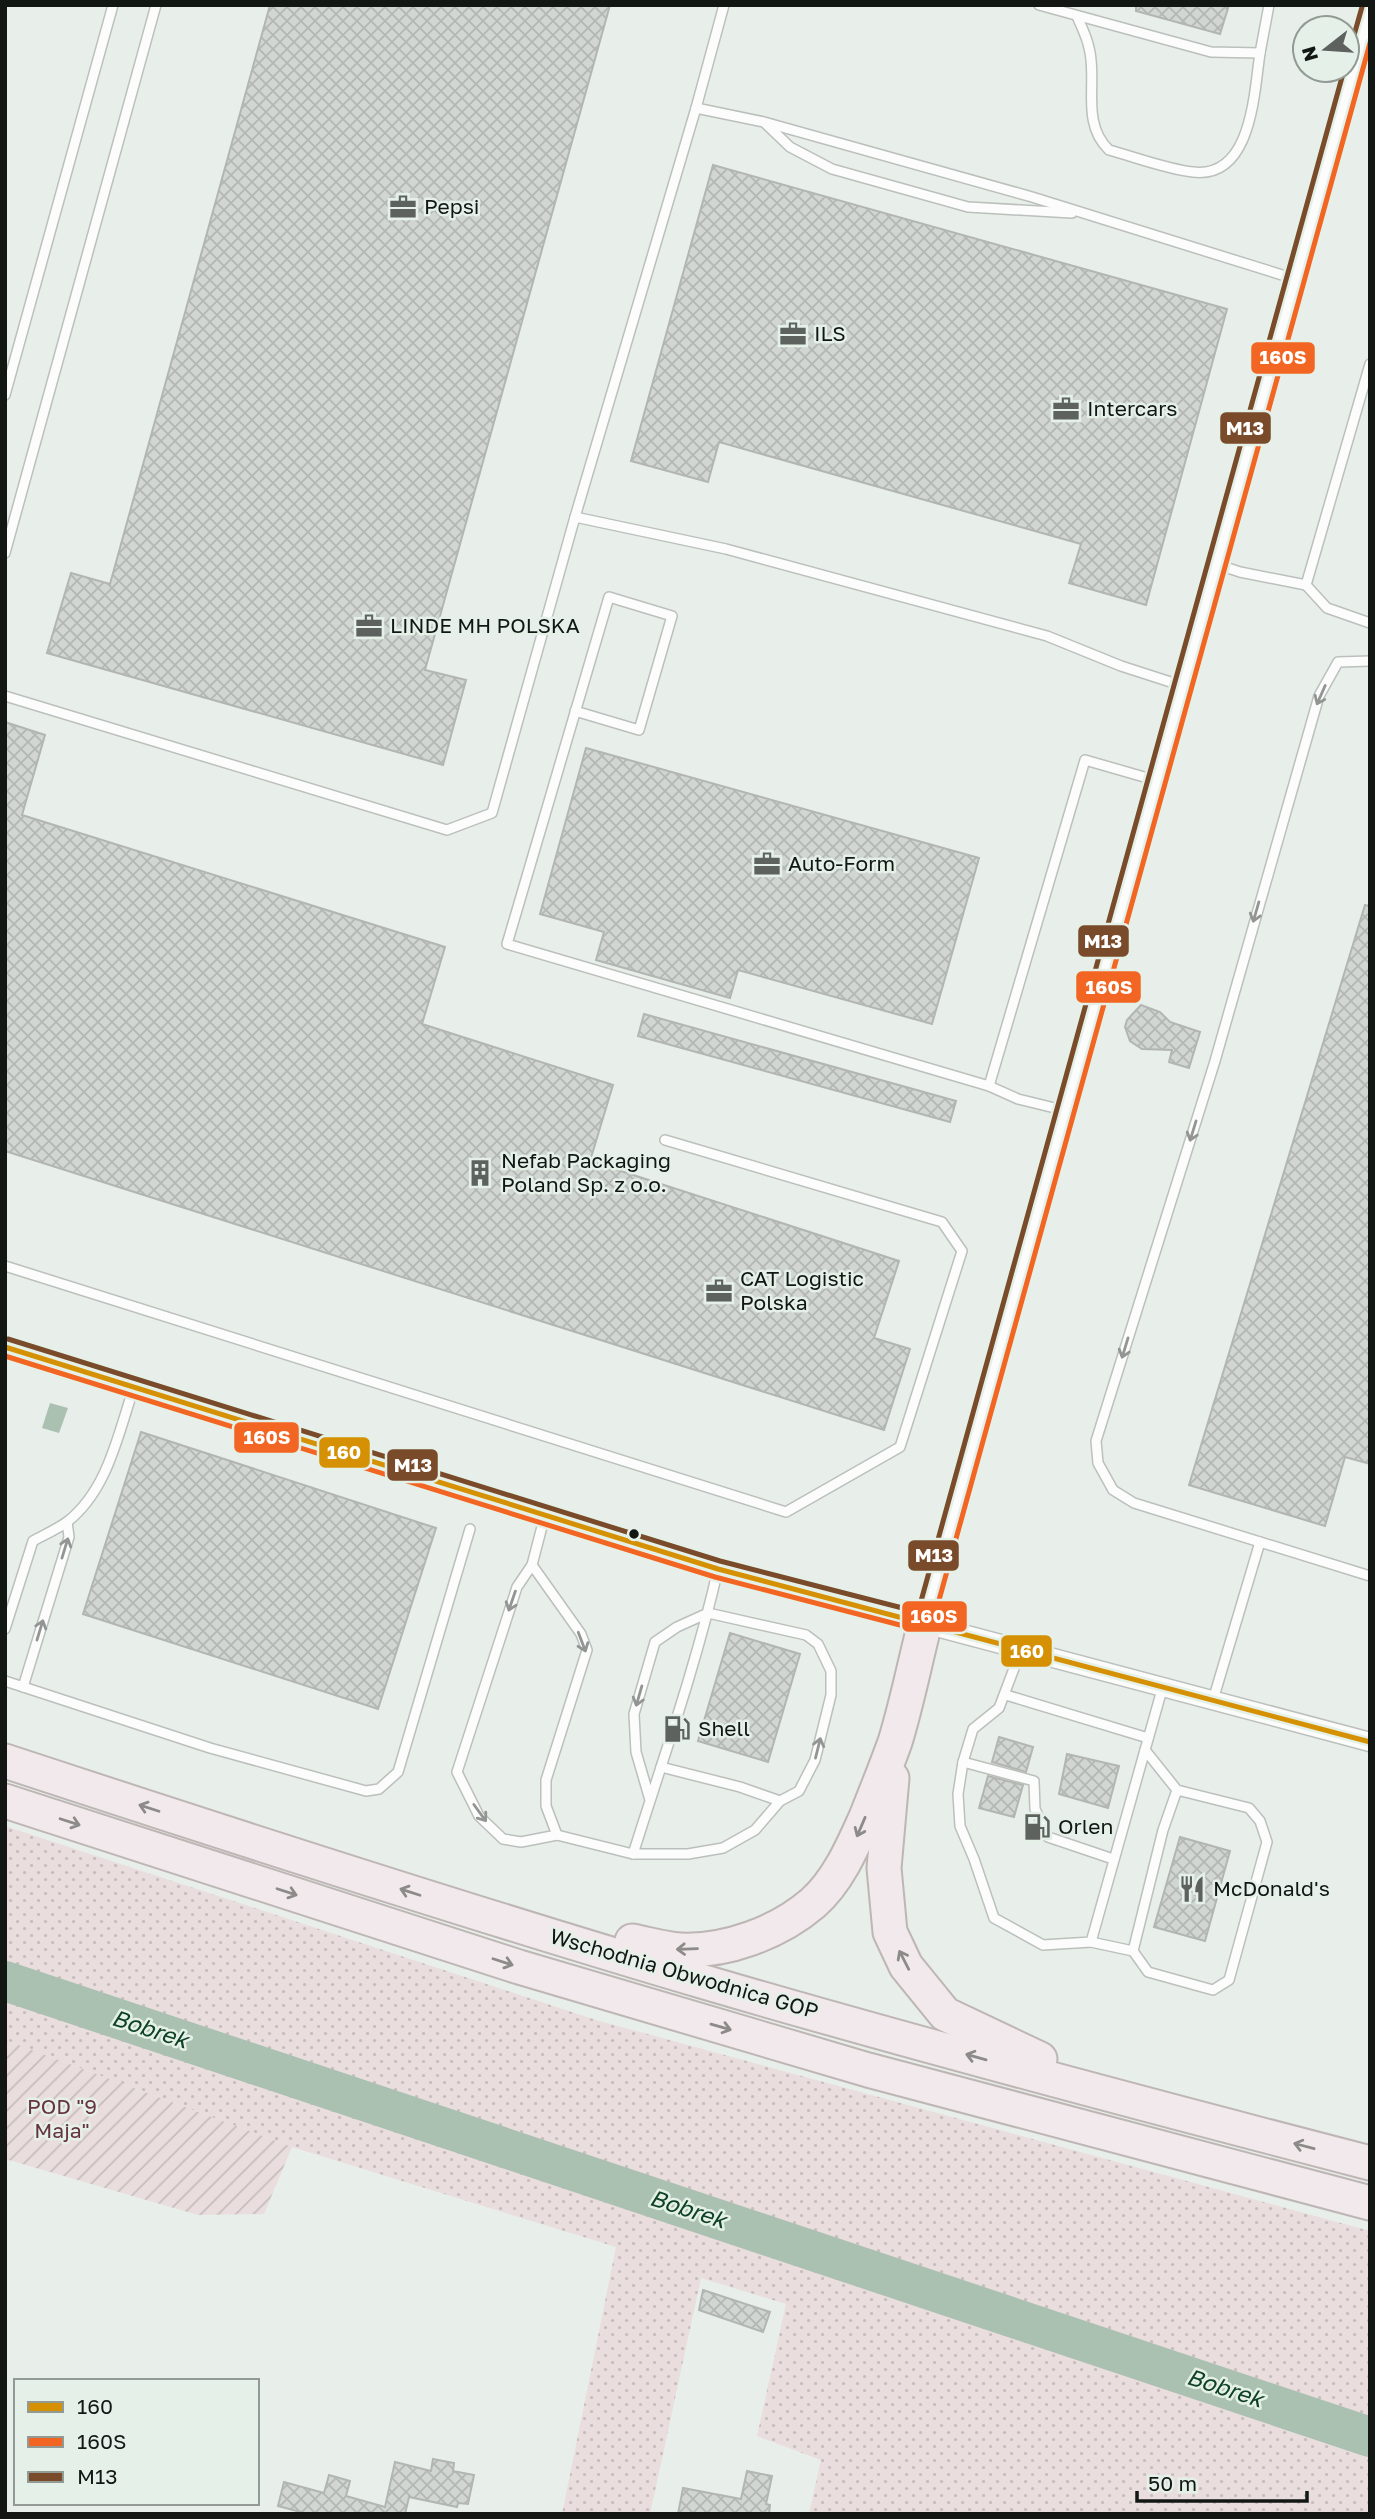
<svg xmlns="http://www.w3.org/2000/svg" width="1375" height="2519" viewBox="0 0 1375 2519" font-family="'Golos Text',sans-serif">
  <defs>
    <pattern id="grass-dots" width="8" height="8" patternUnits="userSpaceOnUse" patternTransform="scale(1.75)"><rect width="8" height="8" fill="#e9dddd"/><path d="M2 2h.1M6 6h.1" fill="none" stroke="#c7bdbd" stroke-width="1.8" stroke-linecap="round"/></pattern>
    <pattern id="garden-furrows" width="10" height="10" patternUnits="userSpaceOnUse" patternTransform="scale(1.75)"><rect width="10" height="10" fill="#e9dddd"/><path d="M-1 1l2-2M0 10L10 0M9 11l2-2" fill="none" stroke="#c7bdbd"/></pattern>
    <pattern id="building-cross-hatch" width="8" height="8" patternUnits="userSpaceOnUse" patternTransform="scale(1.75)"><rect width="8" height="8" fill="#d1d6d2"/><path d="M0 0l8 8M0 8l8-8" fill="none" stroke="#b3b7b3"/></pattern>
  </defs>
  <rect width="100%" height="100%" fill="#e8eee9"/>
  <polygon fill="url(#grass-dots)" points="5,1826 596,2020 1370,2231 1370,2514 809,2514 821,2460 757,2436 786,2304 701,2278 650,2514 562,2514 616,2247 292,2147 5,2040"/>
  <polygon fill="url(#garden-furrows)" points="5,2040 292,2147 264,2214 198,2215 5,2159"/>
  <polygon fill="#aac0b0" points="50,1403 68,1408 59,1433 42,1428"/>
  <g fill="none" stroke-linecap="round" stroke-linejoin="round">
    <polyline stroke="#aac0b0" stroke-width="40" points="5,1981 1370,2437"/>
  </g>
  <g fill="url(#building-cross-hatch)" stroke="#b2b6b3" stroke-width="2">
    <polygon points="270,5 610,5 425,670 466,680 443,765 47,653 71,573 110,584"/>
    <polygon points="1136,5 1229,5 1220,34 1136,11"/>
    <polygon points="713,165 1227,309 1146,605 1069,583 1081,544 719,442 708,482 631,461"/>
    <polygon points="5,722 45,735 22,815 445,947 422,1024 613,1085 590,1161 899,1261 874,1338 910,1349 884,1430 5,1151"/>
    <polygon points="586,748 979,858 932,1024 738,970 730,998 596,960 604,932 540,914"/>
    <polygon points="1365,905 1370,906 1370,1464 1345,1457 1325,1526 1189,1485"/>
    <polygon points="1141,1005 1160,1012 1170,1022 1200,1032 1189,1068 1169,1062 1172,1050 1142,1049 1130,1041 1125,1027 1127,1020"/>
    <polygon points="644,1014 956,1101 950,1122 638,1036"/>
    <polygon points="141,1432 436,1528 378,1709 83,1614"/>
    <polygon points="730,1633 800,1654 768,1762 698,1741"/>
    <polygon points="999,1737 1033,1747 1026,1772 992,1762"/>
    <polygon points="1067,1754 1119,1766 1108,1808 1059,1794"/>
    <polygon points="988,1776 1023,1785 1014,1817 979,1808"/>
    <polygon points="1180,1837 1230,1851 1205,1941 1154,1927"/>
    <polygon points="703,2290 770,2312 763,2332 699,2310"/>
    <polygon points="433,2459 454,2463 453,2471 474,2475 468,2504 458,2503 457,2507 409,2497 405,2514 308,2514 278,2506 284,2482 324,2493 329,2475 350,2481 346,2496 385,2507 395,2462 431,2471"/>
    <polygon points="747,2471 772,2476 766,2504 770,2505 769,2514 678,2514 683,2488 741,2499"/>
  </g>
  <g fill="none" stroke-linecap="round" stroke-linejoin="round">
    <defs>
      <g id="service">
        <polyline points="724,5 696,108 764,122 1032,197 1295,279"/>
        <polyline points="1039,5 1211,52 1260,53 1269,5"/>
        <path d="M1077,16C1081,26 1087,37 1089,48C1098,81 1080,122 1109,150C1135,157 1166,169 1193,172C1252,179 1254,93 1260,53"/>
        <polyline points="766,124 790,147 832,169 968,207 1072,213"/>
        <polyline points="5,395 113,5"/>
        <polyline points="575,517 726,549 1047,636 1121,666 1183,686"/>
        <polyline points="5,553 156,5"/>
        <polyline points="1216,564 1240,572 1306,585 1370,364"/>
        <polyline points="1306,585 1327,608 1370,623"/>
        <polyline points="1370,661 1338,662 1319,696 1215,1061 1096,1441 1098,1463 1113,1490 1134,1503 1370,1576"/>
        <polyline points="5,696 447,830 492,813 575,517 696,108"/>
        <polyline points="575,711 639,730 672,616 609,597 507,944 989,1086 1018,1099 1067,1111"/>
        <polyline points="989,1086 1085,760 1158,781"/>
        <polyline points="5,1266 786,1512 900,1447 962,1251 942,1222 665,1140"/>
        <polyline points="545,1515 532,1565 517,1587 457,1772 479,1816 503,1839 521,1842 557,1835 633,1854"/>
        <polyline points="532,1565 581,1634 587,1650 546,1780 546,1806 557,1835"/>
        <path d="M5,1629L33,1541C44,1535 57,1529 67,1522C108,1490 118,1434 134,1387"/>
        <polyline points="1021,1650 999,1708 973,1729 963,1762 958,1794 960,1826 974,1859 994,1918 1043,1945 1091,1942 1163,1686"/>
        <polyline points="5,1681 210,1748 366,1791 379,1789 398,1772 470,1529"/>
        <polyline points="23,1687 69,1537 67,1522"/>
        <polyline points="1006,1695 1148,1738"/>
        <polyline points="1213,1700 1260,1542"/>
        <polyline points="1145,1750 1177,1790 1249,1808 1260,1821 1267,1842 1229,1980 1213,1990 1148,1972 1133,1951 1163,1830 1177,1790"/>
        <polyline points="963,1762 1034,1781 1035,1809 1048,1837 1113,1859"/>
        <polyline points="661,1767 740,1787 780,1801"/>
        <path d="M650,1800L636,1752L634,1714L655,1642L677,1627L708,1613L806,1635L818,1644L831,1671V1695L815,1760L799,1791L780,1801L755,1830L723,1848L688,1854H633C663,1759 696,1666 718,1569"/>
        <polyline points="1091,1942 1133,1951"/>
      </g>
      <g id="minor">
        <polyline points="5,1347 718,1569 1370,1742"/>
        <polyline points="925,1623 934,1582 1067,1111 1370,9"/>
      </g>
      <g id="motorway">
        <path d="M5,1761C236,1837 467,1912 701,1981C922,2046 1146,2105 1370,2163"/>
        <polyline points="892,1778 884,1868 890,1932 906,1966 945,2014 1040,2059"/>
        <polyline points="5,1801 519,1967 868,2070 1370,2203"/>
        <path d="M632,1941C648,1944 664,1949 680,1950C726,1952 778,1933 813,1903C838,1881 853,1846 866,1817C876,1792 886,1767 895,1742C907,1703 915,1662 925,1623"/>
      </g>
    </defs>
    <use href="#service" stroke="#bbc0bc" stroke-width="12"/>
    <use href="#minor" stroke="#bbc0bc" stroke-width="21"/>
    <use href="#motorway" stroke="#bdb6b5" stroke-width="37"/>
    <use href="#service" stroke="#fcfcfc" stroke-width="9"/>
    <use href="#minor" stroke="#fcfcfc" stroke-width="18"/>
    <use href="#motorway" stroke="#f1e9eb" stroke-width="33"/>
    <defs>
      <polyline id="bus-1" points="5,1347 718,1569 1370,1742"/>
      <polyline id="bus-2" points="5,1356 715,1577 923,1631 931,1629 1370,43"/>
      <g id="bus-3">
        <polyline points="1347,60 1362,7"/>
        <polyline points="8,1339 720,1561 918,1612 1344,70"/>
      </g>
    </defs>
    <use href="#bus-1" stroke="#e5f1e8" stroke-width="10"/>
    <use href="#bus-2" stroke="#e5f1e8" stroke-width="10"/>
    <use href="#bus-3" stroke="#e5f1e8" stroke-width="10"/>
    <use href="#bus-1" stroke="#d59103" stroke-width="5"/>
    <use href="#bus-2" stroke="#f26522" stroke-width="5"/>
    <use href="#bus-3" stroke="#7a4b2a" stroke-width="5"/>
  </g>
  <defs><path id="oneway-shaft" d="M-6 0H5M1.5-3L5.5 0L1.5 3" fill="none" stroke-width="1.6" stroke-linecap="round" stroke-linejoin="round" transform="scale(1.75)"/></defs>
  <g stroke="#939594">
    <use href="#oneway-shaft" transform="translate(1321 695) rotate(114)"/>
    <use href="#oneway-shaft" transform="translate(1256 912) rotate(106)"/>
    <use href="#oneway-shaft" transform="translate(1193 1131) rotate(107)"/>
    <use href="#oneway-shaft" transform="translate(1125 1348) rotate(107)"/>
    <use href="#oneway-shaft" transform="translate(65 1548) rotate(-73)"/>
    <use href="#oneway-shaft" transform="translate(512 1601) rotate(109)"/>
    <use href="#oneway-shaft" transform="translate(40 1630) rotate(-73)"/>
    <use href="#oneway-shaft" transform="translate(582 1642) rotate(69)"/>
    <use href="#oneway-shaft" transform="translate(639 1696) rotate(106)"/>
    <use href="#oneway-shaft" transform="translate(818 1748) rotate(-76)"/>
    <use href="#oneway-shaft" transform="translate(480 1813) rotate(54)"/>
  </g>
  <g stroke="#8d8a8a">
    <use href="#oneway-shaft" transform="translate(149 1808) rotate(-162)"/>
    <use href="#oneway-shaft" transform="translate(70 1822) rotate(18)"/>
    <use href="#oneway-shaft" transform="translate(861 1827) rotate(113)"/>
    <use href="#oneway-shaft" transform="translate(287 1892) rotate(18)"/>
    <use href="#oneway-shaft" transform="translate(410 1892) rotate(-162)"/>
    <use href="#oneway-shaft" transform="translate(687 1949) rotate(178)"/>
    <use href="#oneway-shaft" transform="translate(904 1960) rotate(-117)"/>
    <use href="#oneway-shaft" transform="translate(503 1962) rotate(18)"/>
    <use href="#oneway-shaft" transform="translate(721 2027) rotate(16)"/>
    <use href="#oneway-shaft" transform="translate(976 2057) rotate(-164)"/>
    <use href="#oneway-shaft" transform="translate(1304 2146) rotate(-165)"/>
  </g>
  <defs>
    <symbol id="office-bare" viewBox="-9 -9 18 18"><path d="M-6-3h4V-5.5h4V-3h4V5H-6ZM-1-4.5V-3h2v-1.5ZM-6 0V1H6V0Z" fill="#5e625f" stroke="#e5f1e8" stroke-width="2.5" paint-order="stroke"/></symbol>
    <symbol id="building-bare" viewBox="-9 -9 18 18"><path d="M-4-6H4V6H1V3H-1V6H-4ZM-2.5-4.3h1.7v1.8h-1.7ZM.8-4.3h1.7v1.8H.8ZM-2.5-1h1.7V.8h-1.7ZM.8-1h1.7V.8H.8Z" fill="#5e625f" stroke="#e5f1e8" stroke-width="2.5" paint-order="stroke"/></symbol>
    <symbol id="fuel-bare" viewBox="-9 -9 18 18"><path d="M-5.5-6h7V0h2V4h1.3V-2.5L3-4.5l.8-.8L6-3V5H2.5V1h-1V6h-7ZM-4.2-4.7v3.2H.2V-4.7Z" fill="#5e625f" stroke="#e5f1e8" stroke-width="2.5" paint-order="stroke"/></symbol>
    <symbol id="restaurant-bare" viewBox="-9 -9 18 18"><path d="M-5-6h1v4h1v-4h1v4h1v-4h1v5L-1.5 .5V6h-2V.5L-5-1ZM5-6V6H3V1.5H1.5Q1.5-4 5-6Z" fill="#5e625f" stroke="#e5f1e8" stroke-width="2.5" paint-order="stroke"/></symbol>
  </defs>
  <g fill-rule="evenodd">
    <use href="#office-bare" x="384" y="188" width="38" height="38"/>
    <use href="#office-bare" x="774" y="315" width="38" height="38"/>
    <use href="#office-bare" x="1047" y="390" width="38" height="38"/>
    <use href="#office-bare" x="350" y="607" width="38" height="38"/>
    <use href="#office-bare" x="748" y="845" width="38" height="38"/>
    <use href="#building-bare" x="461" y="1154" width="38" height="38"/>
    <use href="#office-bare" x="700" y="1272" width="38" height="38"/>
    <use href="#fuel-bare" x="658" y="1710" width="38" height="38"/>
    <use href="#fuel-bare" x="1018" y="1808" width="38" height="38"/>
    <use href="#restaurant-bare" x="1173" y="1870" width="38" height="38"/>
  </g>
  <circle fill="#131714" stroke="#e5f1e8" stroke-width="2.5" cx="634" cy="1534" r="6"/>
  <g text-anchor="middle" stroke-width="5" stroke-linejoin="round" paint-order="stroke">
    <g font-size="21" fill="#131714" stroke="#e5f1e8" text-anchor="start">
      <text x="424" y="214">Pepsi</text>
      <text x="814" y="341">ILS</text>
      <text x="1087" y="416">Intercars</text>
      <text x="390" y="633">LINDE MH POLSKA</text>
      <text x="788" y="871">Auto-Form</text>
      <text x="501" y="1168">Nefab Packaging<tspan x="501" dy="24">Poland Sp. z o.o.</tspan></text>
      <text x="740" y="1286">CAT Logistic<tspan x="740" dy="24">Polska</tspan></text>
      <text x="698" y="1736">Shell</text>
      <text x="1058" y="1834">Orlen</text>
      <text x="1213" y="1896">McDonald's</text>
    </g>
    <g font-size="21" fill="#131714" stroke="#e5f1e8">
      <text transform="translate(684 1974) rotate(16)" y="7">Wschodnia Obwodnica GOP</text>
    </g>
    <g font-size="21" fill="#663341" stroke="#e5f1e8">
      <text x="62" y="2114">POD "9<tspan x="62" dy="24">Maja"</tspan></text>
    </g>
    <g font-size="23" font-style="italic" fill="#0f4224" stroke="#e5f1e8">
      <text transform="translate(150 2029) rotate(18)" y="8">Bobrek</text>
      <text transform="translate(688 2209) rotate(18)" y="8">Bobrek</text>
      <text transform="translate(1225 2388) rotate(18)" y="8">Bobrek</text>
    </g>
  </g>
  <g stroke="#e5f1e8" stroke-width="2.5">
    <rect x="1250" y="341" width="66" height="34" rx="7" fill="#f26522"/>
    <rect x="1219" y="411" width="53" height="34" rx="7" fill="#7a4b2a"/>
    <rect x="1077" y="924" width="53" height="34" rx="7" fill="#7a4b2a"/>
    <rect x="1075" y="970" width="67" height="34" rx="7" fill="#f26522"/>
    <rect x="233" y="1421" width="67" height="33" rx="7" fill="#f26522"/>
    <rect x="318" y="1436" width="53" height="33" rx="7" fill="#d59103"/>
    <rect x="386" y="1448" width="53" height="34" rx="7" fill="#7a4b2a"/>
    <rect x="907" y="1539" width="53" height="33" rx="7" fill="#7a4b2a"/>
    <rect x="901" y="1600" width="67" height="33" rx="7" fill="#f26522"/>
    <rect x="1000" y="1634" width="53" height="34" rx="7" fill="#d59103"/>
  </g>
  <g font-size="19" text-anchor="middle" font-weight="bold" fill="#fff">
    <text x="1283" y="364">160S</text>
    <text x="1245" y="435">M13</text>
    <text x="1103" y="948">M13</text>
    <text x="1109" y="994">160S</text>
    <text x="267" y="1444">160S</text>
    <text x="344" y="1459">160</text>
    <text x="413" y="1472">M13</text>
    <text x="934" y="1562">M13</text>
    <text x="934" y="1623">160S</text>
    <text x="1027" y="1658">160</text>
  </g>
  <rect width="1375" height="2519" fill="none" stroke="#131714" stroke-width="14"/>
  <rect x="14" y="2379" width="245" height="126" fill="#e5f1e8" stroke="#919a93" stroke-width="2"/>
  <rect x="28" y="2402" width="35" height="10" fill="#d59103" stroke="#919a93" stroke-width="2"/>
  <text x="77" y="2414" font-size="21" fill="#131714">160</text>
  <rect x="28" y="2437" width="35" height="10" fill="#f26522" stroke="#919a93" stroke-width="2"/>
  <text x="77" y="2449" font-size="21" fill="#131714">160S</text>
  <rect x="28" y="2472" width="35" height="10" fill="#7a4b2a" stroke="#919a93" stroke-width="2"/>
  <text x="77" y="2484" font-size="21" fill="#131714">M13</text>
  <g transform="translate(1326 49) rotate(253)"><circle r="33" fill="#e5f1e8" stroke="#919a93" stroke-width="2"/>
  <path d="M0-5L12 26L0 18L-12 26Z" fill="#5e625f"/>
  <text y="-10" font-size="19" font-weight="bold" text-anchor="middle" fill="#131714">N</text>
  </g>
  <path d="M1137 2491v10h170v-10" fill="none" stroke="#131714" stroke-width="3.5"/>
  <text x="1148" y="2491" font-size="21" fill="#131714" stroke="#e5f1e8" stroke-width="5" paint-order="stroke">50 m</text>
</svg>
